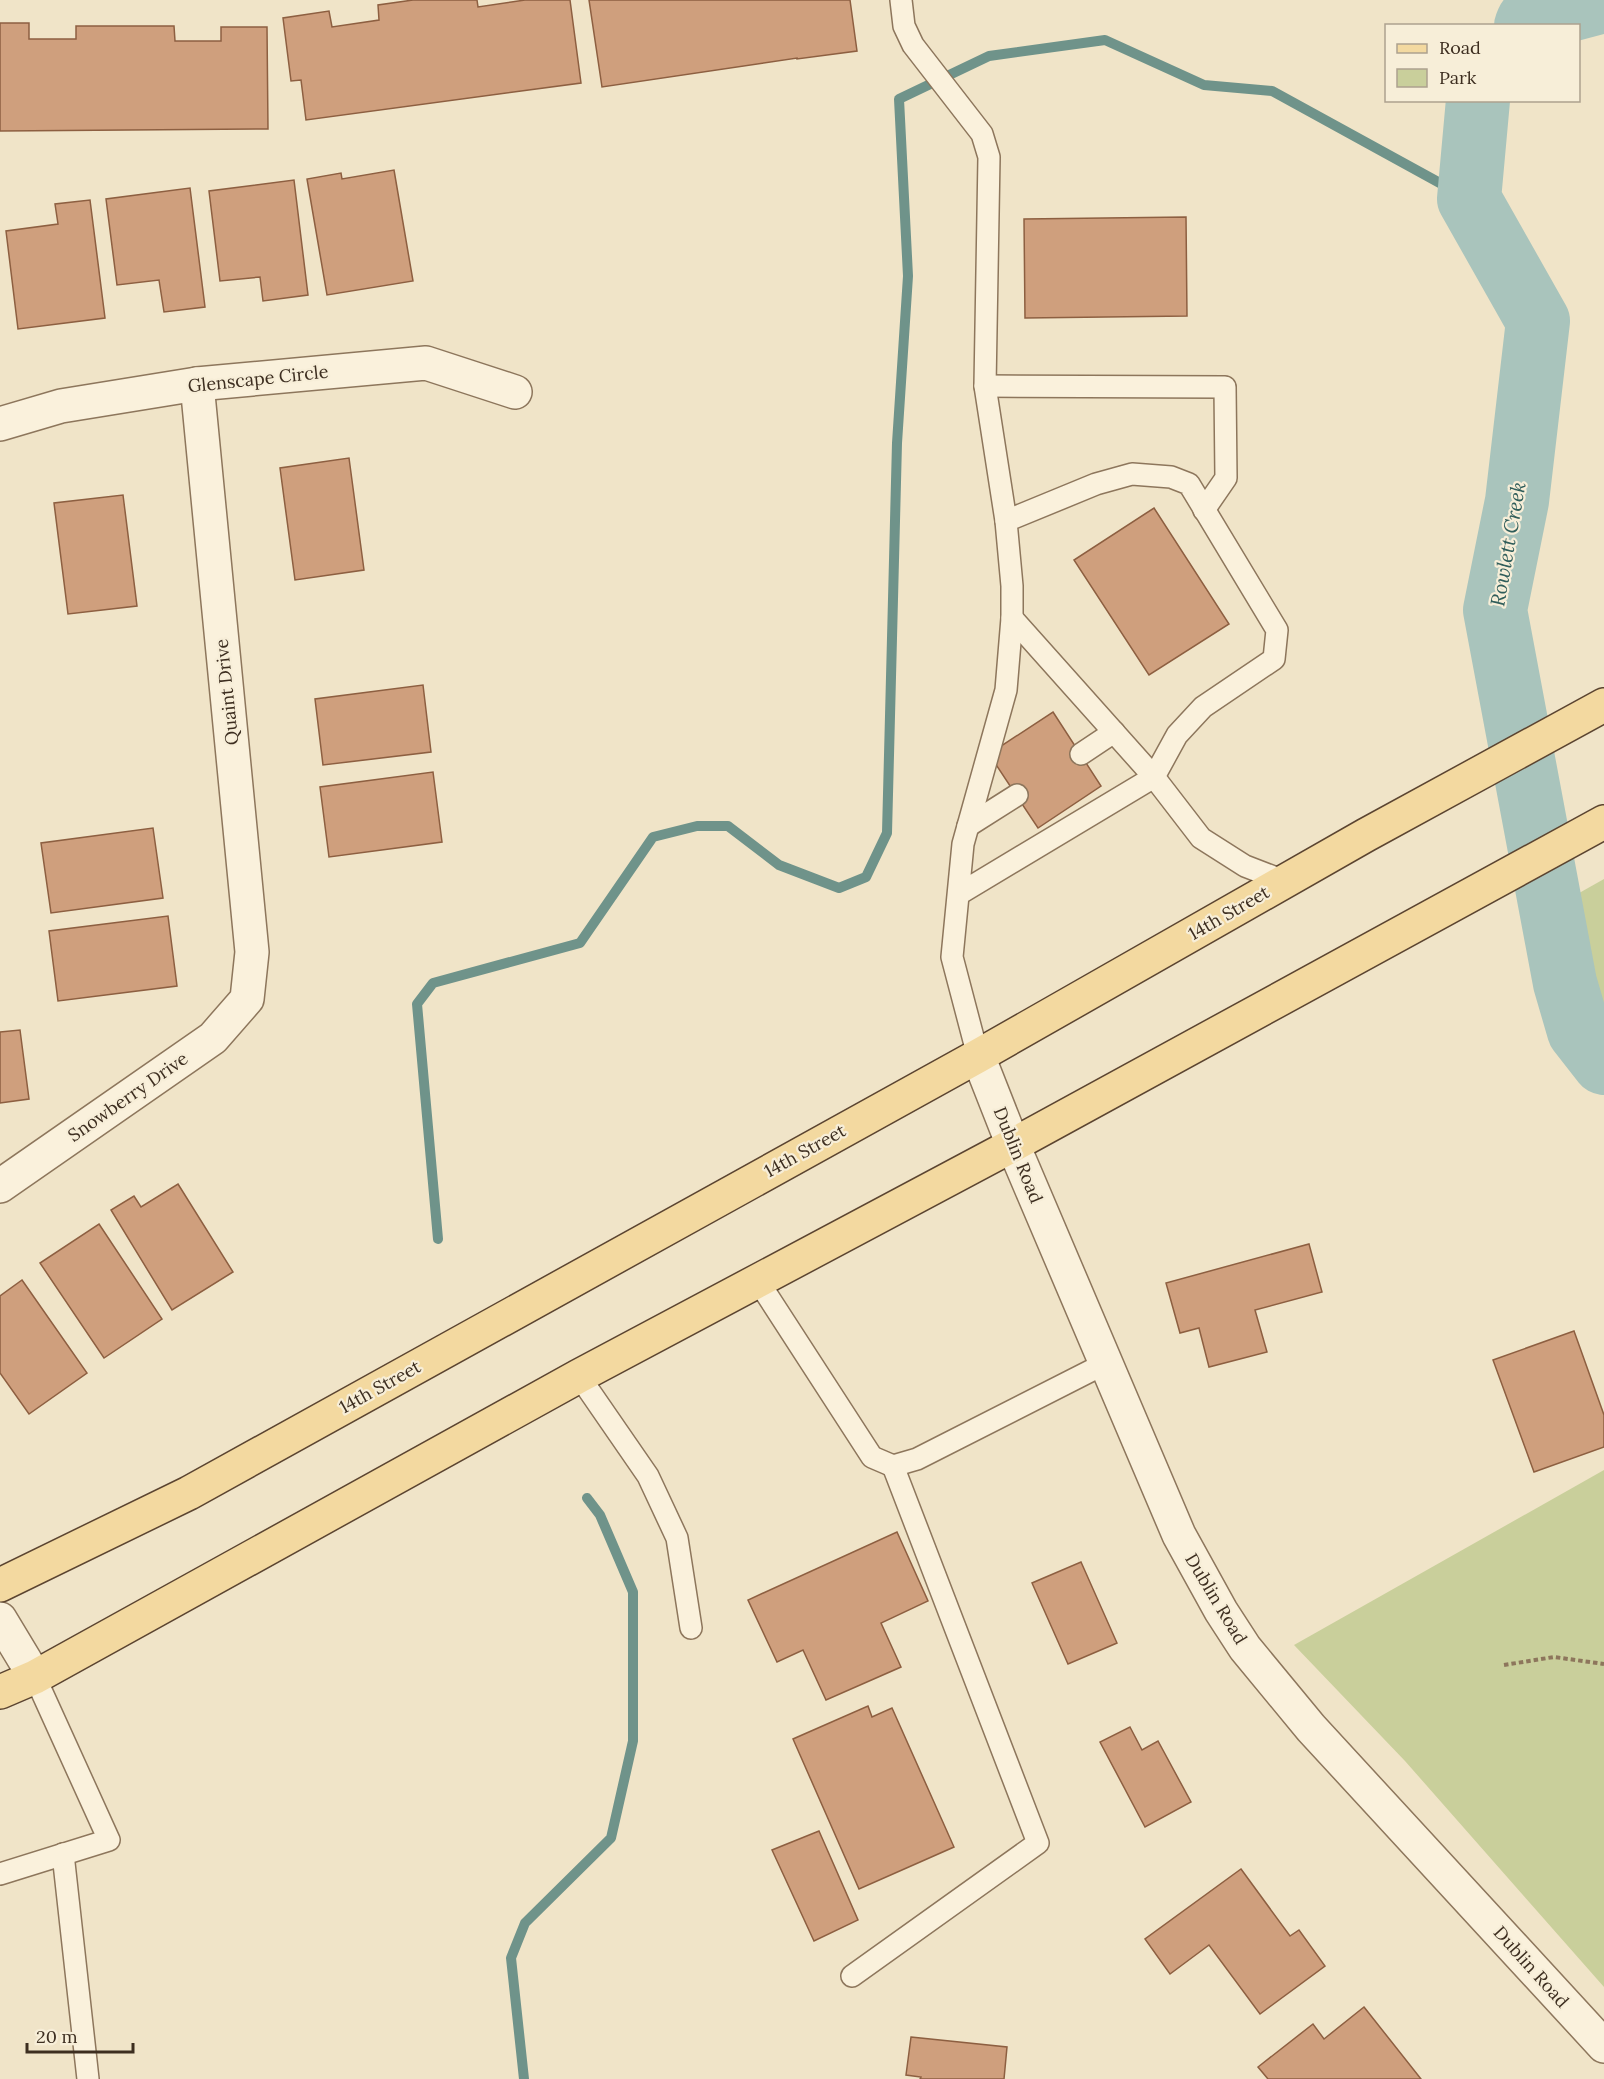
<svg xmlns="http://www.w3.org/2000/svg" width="1604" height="2079" viewBox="0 0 1604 2079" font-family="Lora,serif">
  <rect width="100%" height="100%" fill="#f0e4c8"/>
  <g fill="#c9cf9b">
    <polygon points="1604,879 1604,1032 1565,901"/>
    <polygon points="1604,1470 1604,1987 1405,1761 1294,1645"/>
  </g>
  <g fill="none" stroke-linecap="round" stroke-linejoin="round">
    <g stroke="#6f938a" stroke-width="10">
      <polyline points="438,1239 417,1004 433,983 580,943 653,837 697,826 728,826 779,865 839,888 866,877 887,833 897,443 908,276 899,99 989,56 1105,40 1204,85 1272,91 1469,199"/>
      <polyline points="524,2079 511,1958 525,1923 611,1838 633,1741 633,1592 600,1515 587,1498"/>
    </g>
    <g stroke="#a9c4bc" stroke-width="64">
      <polyline points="1526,26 1528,21 1604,1"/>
      <polyline points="1478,100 1469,199 1538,321 1517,501 1495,610 1565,983 1579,1031 1604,1063"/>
    </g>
  </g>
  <g fill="#cf9f7d" stroke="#8d5f41" stroke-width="1.5">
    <polygon points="413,0 477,0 478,7 525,0 570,0 581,83 306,120 301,80 291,81 283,18 329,11 332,27 379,20 378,5"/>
    <polygon points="589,0 850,0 857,51 797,59 797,58 602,87"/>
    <polygon points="0,23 29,23 29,39 76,39 76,26 174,26 175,41 221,41 221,27 267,27 268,129 0,131"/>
    <polygon points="394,170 413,281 327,295 307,179 341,173 342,179"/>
    <polygon points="294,180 308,295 263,301 260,277 220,281 209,191"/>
    <polygon points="190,188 205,307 164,312 159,280 117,285 106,199"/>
    <polygon points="90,200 105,318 18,329 6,231 58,224 55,204"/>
    <polygon points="1186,217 1187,316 1025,318 1024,219"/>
    <polygon points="349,458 364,570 295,580 280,468"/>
    <polygon points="123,495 137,606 68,614 54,503"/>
    <polygon points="1154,508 1229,624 1149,675 1074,560"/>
    <polygon points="423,685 431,752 323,765 315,699"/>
    <polygon points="1053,712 1101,786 1038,828 989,754"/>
    <polygon points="433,772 442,842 329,857 320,787"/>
    <polygon points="153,828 163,898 51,913 41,843"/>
    <polygon points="168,916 177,986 58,1001 49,931"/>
    <polygon points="20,1030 29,1099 0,1103 0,1032"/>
    <polygon points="178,1184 233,1272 172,1310 111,1210 134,1196 141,1207"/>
    <polygon points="99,1224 162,1319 104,1358 40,1263"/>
    <polygon points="1309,1244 1322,1292 1255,1310 1267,1352 1209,1367 1199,1328 1180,1333 1166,1283"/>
    <polygon points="22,1280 87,1373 29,1414 0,1373 0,1296"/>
    <polygon points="1574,1331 1604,1415 1604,1447 1534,1472 1493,1360"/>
    <polygon points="897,1532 928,1601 881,1623 901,1667 826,1700 803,1650 777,1662 748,1600"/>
    <polygon points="1081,1562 1117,1643 1068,1664 1032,1583"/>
    <polygon points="868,1706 872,1717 892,1708 954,1847 859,1889 793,1739"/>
    <polygon points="1130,1727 1142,1750 1158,1741 1191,1802 1145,1827 1100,1742"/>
    <polygon points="819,1831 858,1920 814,1941 772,1850"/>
    <polygon points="1241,1869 1290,1936 1299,1930 1325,1966 1260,2014 1209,1945 1170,1974 1145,1939"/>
    <polygon points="1364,2007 1421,2079 1268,2079 1258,2067 1313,2024 1324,2039"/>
    <polygon points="911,2037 1007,2047 1004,2079 920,2079 921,2077 906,2075"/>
  </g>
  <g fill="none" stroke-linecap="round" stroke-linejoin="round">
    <defs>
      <g id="service">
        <polyline points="901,0 904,26 913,45 982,134 989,157 985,386 1006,521"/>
        <polyline points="985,386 1225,387 1226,478 1204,510"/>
        <polyline points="1012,618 1154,777 1201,838 1245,866 1284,881"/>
        <polyline points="1081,754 1114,732"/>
        <polyline points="968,826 1017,795"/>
        <polyline points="959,894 1154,777 1177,735 1203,707 1274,659 1277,630 1189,484 1171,477 1132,474 1096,484 1006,521 1012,586 1012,618 1006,690 963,844 952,957 978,1056"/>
        <polyline points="758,1281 872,1457 893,1466 917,1459 1106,1363"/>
        <polyline points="579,1376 648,1476 677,1538 691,1628"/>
        <polyline points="63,1854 88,2079"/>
        <polyline points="0,1874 109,1840 35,1677"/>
        <polyline points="852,1976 1038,1843 893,1466"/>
      </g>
      <g id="minor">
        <polyline points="0,424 61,406 197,384 426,363 515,392"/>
        <polyline points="978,1056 1013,1145 1179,1535 1221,1611 1245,1648 1311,1728 1604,2046"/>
        <polyline points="0,1186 213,1038 247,999 252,952 197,384"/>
        <polyline points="0,1619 35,1677"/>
      </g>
      <g id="primary">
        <polyline points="0,1585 189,1493 978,1056 1366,835 1604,705"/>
        <polyline points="0,1692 35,1677 579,1376 1013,1145 1604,822"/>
      </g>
    </defs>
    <use href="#service" stroke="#8d765c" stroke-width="24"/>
    <use href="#minor" stroke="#8d765c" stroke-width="36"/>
    <use href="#primary" stroke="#5b4430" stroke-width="36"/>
    <polyline stroke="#8d765c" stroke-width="4" stroke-dasharray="4.5 3" stroke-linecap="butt" points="1504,1665 1554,1657 1604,1664"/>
    <use href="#service" stroke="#faf1dc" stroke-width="21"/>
    <use href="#minor" stroke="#faf1dc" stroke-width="33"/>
    <use href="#primary" stroke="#f3d9a0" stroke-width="33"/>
  </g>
  <g text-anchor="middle" stroke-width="4.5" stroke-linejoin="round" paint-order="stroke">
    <g font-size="18" fill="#3d2e20" stroke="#f7eed8">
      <text transform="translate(258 379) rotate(-6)" y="6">Glenscape Circle</text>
      <text transform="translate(227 692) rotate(-96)" y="6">Quaint Drive</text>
      <text transform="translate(1229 913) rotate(-30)" y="6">14th Street</text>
      <text transform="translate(128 1097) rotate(-35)" y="6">Snowberry Drive</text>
      <text transform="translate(805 1151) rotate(-29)" y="6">14th Street</text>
      <text transform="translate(1018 1155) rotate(68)" y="6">Dublin Road</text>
      <text transform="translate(380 1387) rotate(-29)" y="6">14th Street</text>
      <text transform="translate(1216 1599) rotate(59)" y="6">Dublin Road</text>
      <text transform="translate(1531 1967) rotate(48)" y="6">Dublin Road</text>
    </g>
    <g font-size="20" font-style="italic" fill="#2f5d5a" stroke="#f7eed8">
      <text transform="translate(1508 544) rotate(-80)" y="7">Rowlett Creek</text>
    </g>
  </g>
  <rect x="1385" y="24" width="195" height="78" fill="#f7eed8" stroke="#ada18e" stroke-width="1.5"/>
  <rect x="1397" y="44" width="30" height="9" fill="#f3d9a0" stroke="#ada18e" stroke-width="1.5"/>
  <text x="1439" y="54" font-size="18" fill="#3d2e20">Road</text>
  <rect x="1397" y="69" width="30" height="18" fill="#c9cf9b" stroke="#ada18e" stroke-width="1.5"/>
  <text x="1439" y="84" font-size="18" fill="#3d2e20">Park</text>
  <path d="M27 2043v9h106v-9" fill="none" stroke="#3d2e20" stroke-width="3"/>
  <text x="36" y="2043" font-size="18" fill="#3d2e20" stroke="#f7eed8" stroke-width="4.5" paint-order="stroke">20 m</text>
</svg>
